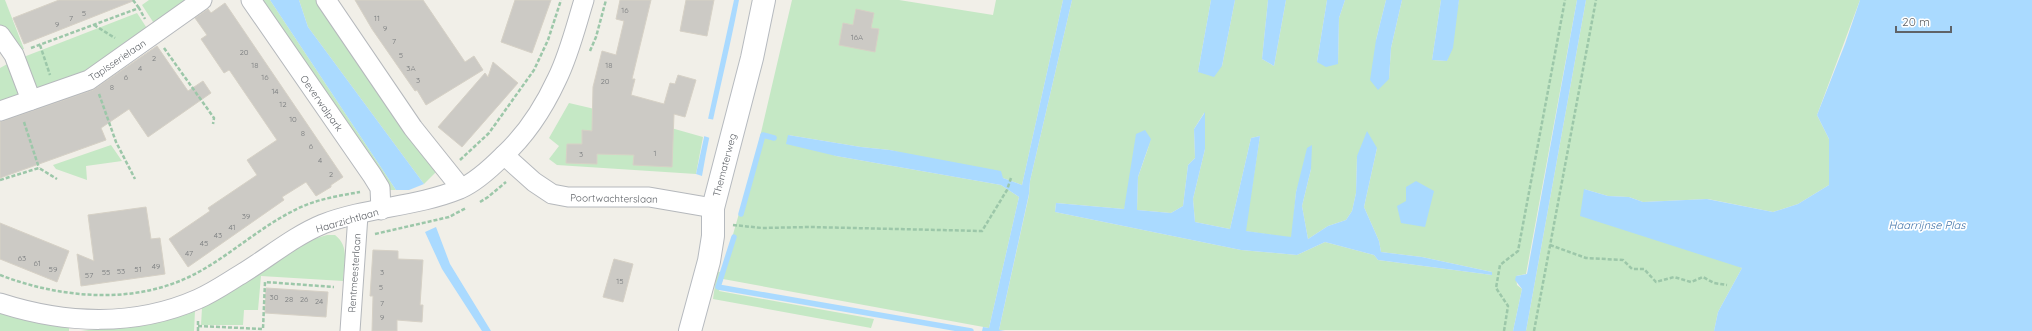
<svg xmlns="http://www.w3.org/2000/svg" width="2032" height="331" viewBox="0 0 2032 331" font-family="Quicksand,sans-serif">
  <rect width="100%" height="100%" fill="#f1efe8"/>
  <g fill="#c5e8c5" fill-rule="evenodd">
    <polygon points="0,0 5,0 24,49 16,51 0,28"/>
    <polygon points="149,0 195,0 157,28 142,5"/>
    <polygon points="259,0 270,0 396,190 390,190"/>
    <polygon points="299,0 319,0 437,171 424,184 308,27"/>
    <polygon points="792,0 899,0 993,15 996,0 1063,0 1022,185 1003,178 890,150 861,147 788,135 836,156 1001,185 1019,197 989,328 723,279 719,291 874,319 871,328 713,299 717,271 722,273 756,154"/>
    <path d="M1072,0H1211L1198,72L1222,66L1235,0H1268L1262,59L1274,66L1286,0H1327L1317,62L1338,64L1339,18L1345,0H1386L1376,40L1389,79L1391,48L1402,0H1441L1432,60L1447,61L1459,0H1577L1526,274L1516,276L1517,285L1522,289L1513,331L999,330L1029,195L1030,181ZM1204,113L1205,149L1193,199L1195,222L1230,229L1251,138L1260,136L1245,231L1292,238L1296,192L1311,146V169L1302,206L1308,239L1328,226L1346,220L1352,211L1356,193L1357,156L1377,148L1364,207L1379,241L1381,252L1422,257L1492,272V275L1378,260L1374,255L1325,242L1297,255L1241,250L1055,212L1056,203L1124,209L1151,140L1138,177L1137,210L1171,213L1183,206L1188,165L1195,158L1194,129Z"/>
    <polygon points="1586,0 1860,0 1817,115 1829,139 1829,185 1798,204 1773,212 1708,199 1643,202 1629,197 1608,196 1584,189 1742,268 1718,312 1714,331 1526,331"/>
    <polygon points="137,13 150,33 90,73 38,90 31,84 21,58"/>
    <polygon points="11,62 20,94 0,104 0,68"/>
    <polygon points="569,103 650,122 703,137 696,174 557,165 549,159 559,146 549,138"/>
    <polygon points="111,145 122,161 86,166 87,180 56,169 53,165"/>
    <path d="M327,235H335C350,246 344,265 343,281L261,276L258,310H244L243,325H201L202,308C218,298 235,289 250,279C275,263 298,242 327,235Z"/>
    <polygon points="195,311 194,331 81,331 172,319"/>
    <polygon points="0,312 22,318 69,328 69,331 0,331"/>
  </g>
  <g fill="#aadaff">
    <polygon points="270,0 299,0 308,27 424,184 409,190 396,190"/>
    <path d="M734,0H739C728,59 712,117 702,176L696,174Z"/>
    <polygon points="1063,0 1072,0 1030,181 1029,194 999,330 1005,331 982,331 983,327 989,328 1019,197 1001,185 836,156 786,144 788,135 861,147 890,150 1001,171 1003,178 1022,185"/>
    <polygon points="1211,0 1235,0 1222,66 1214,77 1198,72"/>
    <polygon points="1268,0 1286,0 1274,66 1262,59"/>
    <polygon points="1327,0 1345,0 1339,18 1338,64 1326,67 1317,62"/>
    <polygon points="1386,0 1402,0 1391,48 1389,79 1378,90 1370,80 1376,40"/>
    <polygon points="1441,0 1459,0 1453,48 1447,61 1432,60"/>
    <polygon points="1577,0 1586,0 1526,331 1513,331 1522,289 1515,280 1516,276 1527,274"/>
    <polygon points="1860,0 2032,0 2032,331 1714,331 1718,312 1742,268 1580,216 1584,189 1608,196 1629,197 1643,202 1707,199 1773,212 1798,204 1829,185 1829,139 1817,115 1845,44"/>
    <polygon points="1205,112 1205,149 1193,199 1195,222 1230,229 1251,138 1260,136 1246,231 1291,237 1296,192 1307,148 1312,145 1311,169 1302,206 1308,239 1328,226 1346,220 1352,211 1356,193 1357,156 1367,131 1377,148 1364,207 1379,241 1381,252 1422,257 1492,272 1492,275 1378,260 1374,255 1325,242 1297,255 1241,250 1055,212 1056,203 1124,209 1136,134 1145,130 1151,139 1138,177 1137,210 1171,213 1183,206 1188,165 1195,158 1194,129"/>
    <polygon points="1416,181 1434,191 1425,227 1401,223 1397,206 1406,201 1406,187"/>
    <polygon points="436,227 450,264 491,331 482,331 442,269 425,232"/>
  </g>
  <polygon fill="#f1efe8" points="705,118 715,120 710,138 701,135"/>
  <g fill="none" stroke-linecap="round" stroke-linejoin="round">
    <g stroke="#aadaff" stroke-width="5.5">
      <polyline points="741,214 763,135 774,138"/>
      <polyline points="734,237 718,287 971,331"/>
    </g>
  </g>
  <g fill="#cccac5" stroke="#d6d1c6">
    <polygon points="59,0 133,0 133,1 24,44 13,18"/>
    <polygon points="355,0 423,0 465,62 474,56 483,70 426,105 417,90 415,91 372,29"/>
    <polygon points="515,0 551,0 532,53 501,42"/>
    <polygon points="620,0 651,0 632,79 635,79 631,95 664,104 670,83 675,84 678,75 696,80 685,117 674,114 672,167 633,165 634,155 597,154 597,164 566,163 567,144 582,144 582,130 592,131 593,87 602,51 616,55 624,21 616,19"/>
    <polygon points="686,0 714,0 707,36 680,31"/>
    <polygon points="225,3 343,177 331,185 331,187 316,196 306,182 282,197 284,200 188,267 169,239 210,211 208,208 257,175 247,160 277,140 230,71 229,70 224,73 201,39 207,35 195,18 208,9 211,13"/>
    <polygon points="856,9 874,13 871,28 879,29 875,52 839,45 843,23 853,25"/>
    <polygon points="157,46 188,91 203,81 211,93 148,137 129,109 101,128 106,140 0,178 0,122 93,90"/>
    <polygon points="493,62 518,83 462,147 438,127 485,73 488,77"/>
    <polygon points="146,207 151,239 160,238 165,274 81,286 77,254 94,261 88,215"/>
    <polygon points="0,223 69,251 57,282 0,259"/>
    <polygon points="373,250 398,251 398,259 423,260 420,305 423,305 422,322 397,320 397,331 372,331 373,296 370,296"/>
    <polygon points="614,259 633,264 623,302 603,297"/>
    <polygon points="266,288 328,292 326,317 265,313"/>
  </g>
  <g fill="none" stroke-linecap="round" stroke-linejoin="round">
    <defs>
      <g id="street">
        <polyline points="251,0 372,175 380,188 381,210"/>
        <polyline points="326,0 413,128 461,188"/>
        <polyline points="0,35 14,55 31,100"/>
        <polyline points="0,111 89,80 202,0"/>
        <polyline points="504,155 534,182 552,194 568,197 649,197 713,208"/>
        <path d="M0,303C65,324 135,327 198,299C214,292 228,282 243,273C269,257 294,236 323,224C367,207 416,207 460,189C476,182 491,168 503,156C526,135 544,107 557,79C569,55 576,26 584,0"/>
        <polyline points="350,331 358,215"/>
      </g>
      <polyline id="secondary" points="690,331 709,261 713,236 713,208 752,58 764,0"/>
    </defs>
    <use href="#street" stroke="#b5b8bc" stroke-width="21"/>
    <use href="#secondary" stroke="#b6babf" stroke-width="24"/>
    <g stroke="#9cc7a9" stroke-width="2.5" stroke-dasharray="4 2" stroke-linecap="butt">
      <polyline points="133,0 139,8"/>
      <polyline points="94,25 115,38"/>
      <polyline points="40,45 50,75"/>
      <polyline points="31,48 139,8 145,19"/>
      <polyline points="164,48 214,118 213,124"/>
      <polyline points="590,51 596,37 606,0"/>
      <polyline points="99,94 116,142 135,179"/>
      <polyline points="24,122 39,168"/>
      <polyline points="460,160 489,133 534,70 548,40 561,0"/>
      <polyline points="0,180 39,168 57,179"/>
      <polyline points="480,202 488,197 506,182"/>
      <polyline points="733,225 762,228 810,227 982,231 1007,190 1011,178"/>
      <polyline points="375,234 449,217 466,208"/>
      <polyline points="1550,245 1586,258 1623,260 1632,269 1644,269 1656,282 1674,277 1691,282 1703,277 1714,283 1727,285"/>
      <path d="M0,275C60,298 132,305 191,276C227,258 256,230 291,212C312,200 337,196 360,192"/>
      <polyline points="198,326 263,329 265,282 334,287"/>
      <polyline points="198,331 198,319"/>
      <polyline points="1504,331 1508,306 1496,288 1500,265 1518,251 1565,0"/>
      <polyline points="1534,331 1596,0"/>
    </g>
    <use href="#street" stroke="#fff" stroke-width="19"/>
    <use href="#secondary" stroke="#fff" stroke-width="22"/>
  </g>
  <g text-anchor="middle" stroke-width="3.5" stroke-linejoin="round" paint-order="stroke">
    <g font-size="8" fill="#7a7d7f">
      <text x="625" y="13">16</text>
      <text x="84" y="16">5</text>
      <text x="71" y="21">7</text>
      <text x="377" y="21">11</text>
      <text x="57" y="27">9</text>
      <text x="385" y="31">9</text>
      <text x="857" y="40">16A</text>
      <text x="394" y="44">7</text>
      <text x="244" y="55">20</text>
      <text x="401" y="58">5</text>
      <text x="154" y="61">2</text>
      <text x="255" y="68">18</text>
      <text x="609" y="68">18</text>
      <text x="140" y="71">4</text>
      <text x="411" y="71">3A</text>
      <text x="126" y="80">6</text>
      <text x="265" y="80">16</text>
      <text x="418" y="83">3</text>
      <text x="605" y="84">20</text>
      <text x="112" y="90">8</text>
      <text x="275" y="94">14</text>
      <text x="283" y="107">12</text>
      <text x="293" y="122">10</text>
      <text x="303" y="136">8</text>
      <text x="311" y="149">6</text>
      <text x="655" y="156">1</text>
      <text x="581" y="157">3</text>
      <text x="320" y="163">4</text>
      <text x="331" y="177">2</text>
      <text x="246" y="219">39</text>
      <text x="232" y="230">41</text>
      <text x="218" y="238">43</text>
      <text x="204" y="246">45</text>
      <text x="189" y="256">47</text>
      <text x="22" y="261">63</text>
      <text x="37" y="266">61</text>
      <text x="156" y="269">49</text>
      <text x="53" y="272">59</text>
      <text x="138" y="272">51</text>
      <text x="121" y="274">53</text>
      <text x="106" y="275">55</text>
      <text x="382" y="275">3</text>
      <text x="89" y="278">57</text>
      <text x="620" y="284">15</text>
      <text x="381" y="290">5</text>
      <text x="274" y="300">30</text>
      <text x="289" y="302">28</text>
      <text x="304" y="302">26</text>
      <text x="319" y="304">24</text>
      <text x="382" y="306">7</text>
      <text x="382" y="320">9</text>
    </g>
    <g font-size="10" fill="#5f6368" stroke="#fff">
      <text transform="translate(117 60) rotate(-34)" y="4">Tapisserielaan</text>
      <text transform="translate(322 103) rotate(55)" y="4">Oeverwalpark</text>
      <text transform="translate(724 165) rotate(-75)" y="4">Thematerweg</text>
      <text transform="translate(614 198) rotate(1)" y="4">Poortwachterslaan</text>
      <text transform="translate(347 220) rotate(-16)" y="4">Haarzichtlaan</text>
      <text transform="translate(354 273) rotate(-86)" y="4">Rentmeesterlaan</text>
    </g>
    <g font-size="11" font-style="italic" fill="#4174aa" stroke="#fff">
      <text x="1927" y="229">Haarrijnse Plas</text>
    </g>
  </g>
  <path d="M1896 26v6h55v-6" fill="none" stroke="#5f6368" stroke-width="2"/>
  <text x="1902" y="26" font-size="12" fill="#5f6368" stroke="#ffffff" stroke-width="3" paint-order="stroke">20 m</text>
</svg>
